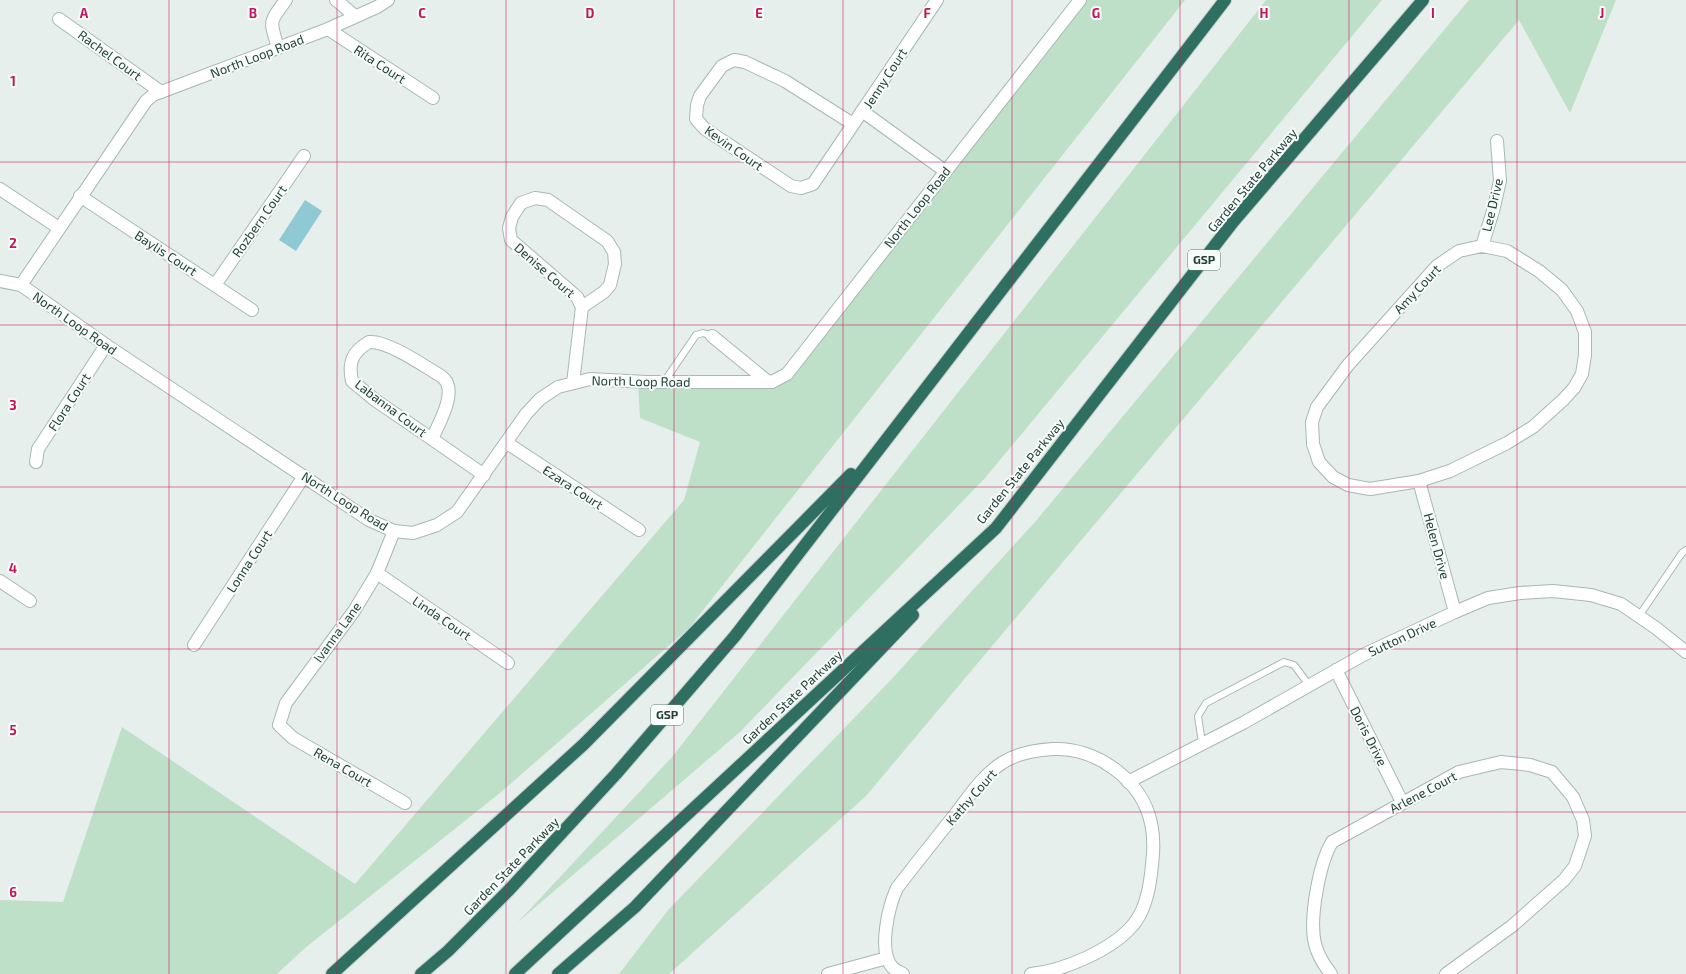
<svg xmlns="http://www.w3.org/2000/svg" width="1686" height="974" viewBox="0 0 1686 974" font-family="'Exo 2',sans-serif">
  <rect width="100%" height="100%" fill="#e6efeb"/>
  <g fill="#bfe0c8">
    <polygon points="1082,0 1185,0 689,628 500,793 305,948 277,974 0,974 0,900 63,902 122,727 355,884 684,500 700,442 640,418 638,384 782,379"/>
    <polygon points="1266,0 1382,0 985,478 740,732 518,922 672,757"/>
    <polygon points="1469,0 1616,0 1570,113 1519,20 866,796 669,974 619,974 669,909 888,683 1035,522"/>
  </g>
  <polygon fill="#8ec9d4" points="305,200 322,211 296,251 279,240"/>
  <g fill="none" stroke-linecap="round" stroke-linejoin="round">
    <defs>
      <g id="service">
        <polyline points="664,382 696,335 703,333 712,336"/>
        <polyline points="1639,616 1682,553 1686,550"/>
        <polyline points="1202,743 1198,716 1206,703 1284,662 1294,665 1309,685"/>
      </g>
      <g id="minor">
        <polyline points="336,0 355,16"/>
        <polyline points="59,19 161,92"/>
        <polyline points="328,29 433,98"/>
        <path d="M278,48C270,20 268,24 286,0"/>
        <polyline points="862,111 945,171"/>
        <polyline points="853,124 785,81 745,62 734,60 722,66 700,96 697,105 696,119 705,129 791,186 801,188 813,184 937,0"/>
        <polyline points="0,189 59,228"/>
        <polyline points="80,196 252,310"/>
        <polygon points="535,198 548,200 607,241 614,252 615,264 610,285 604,292 582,307 577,297 511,240 509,228 512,217 521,203"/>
        <polygon points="1482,246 1507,251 1539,271 1562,290 1577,311 1585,332 1585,355 1582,374 1574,388 1563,400 1533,427 1507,443 1450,471 1419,481 1370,489 1348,485 1333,477 1319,462 1313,444 1312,422 1317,407 1348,365 1437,266 1459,251"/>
        <polyline points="1482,246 1493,211 1500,181 1497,141"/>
        <polyline points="0,281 21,285 106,345 369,520 394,531 413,533 437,525 457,512 526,414 540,399 558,387 590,379 646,382 772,382 787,374 1080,0"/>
        <polyline points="21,285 146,101 153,95 328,29 377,7 388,0"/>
        <polyline points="215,285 304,156"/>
        <polyline points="712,336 767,381 772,382"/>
        <path d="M369,342C387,340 424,366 441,376C443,378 446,380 447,383C454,398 438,425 432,439L375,400L352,381C348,363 352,352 369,342Z"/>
        <polyline points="573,383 582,307"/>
        <polyline points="432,439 484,475"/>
        <polyline points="507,443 639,530"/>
        <polyline points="36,462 38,449 106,345"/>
        <polyline points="1419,481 1455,612"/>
        <polyline points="394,531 377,573 354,611 286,703 279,725 293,738 405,803"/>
        <polyline points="377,573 508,663"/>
        <polyline points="0,581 30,601"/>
        <polyline points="194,645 304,476"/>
        <polyline points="1336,670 1402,802"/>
        <polyline points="1128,782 1243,723 1363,655 1455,612 1488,598 1520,593 1553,591 1591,595 1621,604 1656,628 1686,652"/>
        <polyline points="828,974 887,958"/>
        <path d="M903,974C900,972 895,970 893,968C877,952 889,905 897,888C917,862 937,837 957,812C970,795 983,775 1002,763C1017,753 1036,750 1053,749C1096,747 1142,780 1151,823C1155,840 1153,857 1151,874C1149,891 1144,912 1133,925C1112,950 1063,971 1031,974"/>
        <path d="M1331,974C1324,965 1318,956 1315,944C1309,919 1319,864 1332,842L1459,772L1501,762L1530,765L1552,772L1573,797L1583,820L1585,836L1575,866L1564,880L1512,926L1446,974"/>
      </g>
      <g id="motorway">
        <polyline points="332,974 584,744 851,474"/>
        <polyline points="421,974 448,951 510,889 616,774 735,636 1225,0"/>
        <polyline points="515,974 996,528 1233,222 1423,0"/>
        <polyline points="558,974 635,907 913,615"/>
      </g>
    </defs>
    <use href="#service" stroke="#a8b8b2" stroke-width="8"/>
    <use href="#minor" stroke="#a8b8b2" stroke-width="14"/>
    <use href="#motorway" stroke="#c2cac8" stroke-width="14"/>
    <use href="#service" stroke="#fff" stroke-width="6"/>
    <use href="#minor" stroke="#fff" stroke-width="12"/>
    <use href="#motorway" stroke="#2f6f62" stroke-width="12"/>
  </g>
  <path fill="none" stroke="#c2185b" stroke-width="1" stroke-opacity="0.55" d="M169,0V974M337,0V974M506,0V974M674,0V974M843,0V974M1012,0V974M1180,0V974M1349,0V974M1517,0V974M0,162H1686M0,325H1686M0,487H1686M0,649H1686M0,812H1686"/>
  <g text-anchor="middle" stroke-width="4" stroke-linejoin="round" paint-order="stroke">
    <g fill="#f7fbf9" stroke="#637a73" stroke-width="1">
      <rect x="1188" y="250" width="32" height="20" rx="3"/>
      <rect x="651" y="705" width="32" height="20" rx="3"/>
    </g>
    <g font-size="12" font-weight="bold" fill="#24423a">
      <text x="1204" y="264">GSP</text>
      <text x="667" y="719">GSP</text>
    </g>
    <g font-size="13" fill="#24423a" stroke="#f7fbf9">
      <text transform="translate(110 55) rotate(36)" y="5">Rachel Court</text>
      <text transform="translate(257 56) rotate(-21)" y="5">North Loop Road</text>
      <text transform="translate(380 64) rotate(33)" y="5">Rita Court</text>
      <text transform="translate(885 78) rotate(-57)" y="5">Jenny Court</text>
      <text transform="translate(734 148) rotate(35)" y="5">Kevin Court</text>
      <text transform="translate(1252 180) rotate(-50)" y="5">Garden State Parkway</text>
      <text transform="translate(1492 205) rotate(-77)" y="5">Lee Drive</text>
      <text transform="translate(917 207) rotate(-52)" y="5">North Loop Road</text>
      <text transform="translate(259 221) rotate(-55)" y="5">Rozbern Court</text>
      <text transform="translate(166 253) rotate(33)" y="5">Baylis Court</text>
      <text transform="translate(545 270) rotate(41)" y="5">Denise Court</text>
      <text transform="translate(1417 289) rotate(-47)" y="5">Amy Court</text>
      <text transform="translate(75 323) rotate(35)" y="5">North Loop Road</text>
      <text transform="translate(641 381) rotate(1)" y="5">North Loop Road</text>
      <text transform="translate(69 402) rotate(-57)" y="5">Flora Court</text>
      <text transform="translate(391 408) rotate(37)" y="5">Labanna Court</text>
      <text transform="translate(1020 471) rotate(-51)" y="5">Garden State Parkway</text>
      <text transform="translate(573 487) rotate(33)" y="5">Ezara Court</text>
      <text transform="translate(345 501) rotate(32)" y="5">North Loop Road</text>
      <text transform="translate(1437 546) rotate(75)" y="5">Helen Drive</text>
      <text transform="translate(249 561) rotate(-57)" y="5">Lonna Court</text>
      <text transform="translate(442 618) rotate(34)" y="5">Linda Court</text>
      <text transform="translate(337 632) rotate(-54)" y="5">Ivanna Lane</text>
      <text transform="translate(1402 637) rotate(-25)" y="5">Sutton Drive</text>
      <text transform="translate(792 697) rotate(-43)" y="5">Garden State Parkway</text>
      <text transform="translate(1369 736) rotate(63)" y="5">Doris Drive</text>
      <text transform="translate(343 767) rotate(30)" y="5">Rena Court</text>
      <text transform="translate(1423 792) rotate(-28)" y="5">Arlene Court</text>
      <text transform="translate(971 797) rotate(-49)" y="5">Kathy Court</text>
      <text transform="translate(511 866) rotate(-46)" y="5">Garden State Parkway</text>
    </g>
  </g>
  <g font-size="13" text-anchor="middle" font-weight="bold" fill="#c2185b" stroke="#f7fbf9" stroke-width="4" stroke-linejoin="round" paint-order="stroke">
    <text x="84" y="18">A</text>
    <text x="253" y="18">B</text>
    <text x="422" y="18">C</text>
    <text x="590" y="18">D</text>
    <text x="759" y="18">E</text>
    <text x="927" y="18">F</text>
    <text x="1096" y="18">G</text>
    <text x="1264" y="18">H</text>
    <text x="1433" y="18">I</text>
    <text x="1602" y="18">J</text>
    <text x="13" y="86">1</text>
    <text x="13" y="248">2</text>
    <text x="13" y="410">3</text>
    <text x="13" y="573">4</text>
    <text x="13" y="735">5</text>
    <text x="13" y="897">6</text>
  </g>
</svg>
